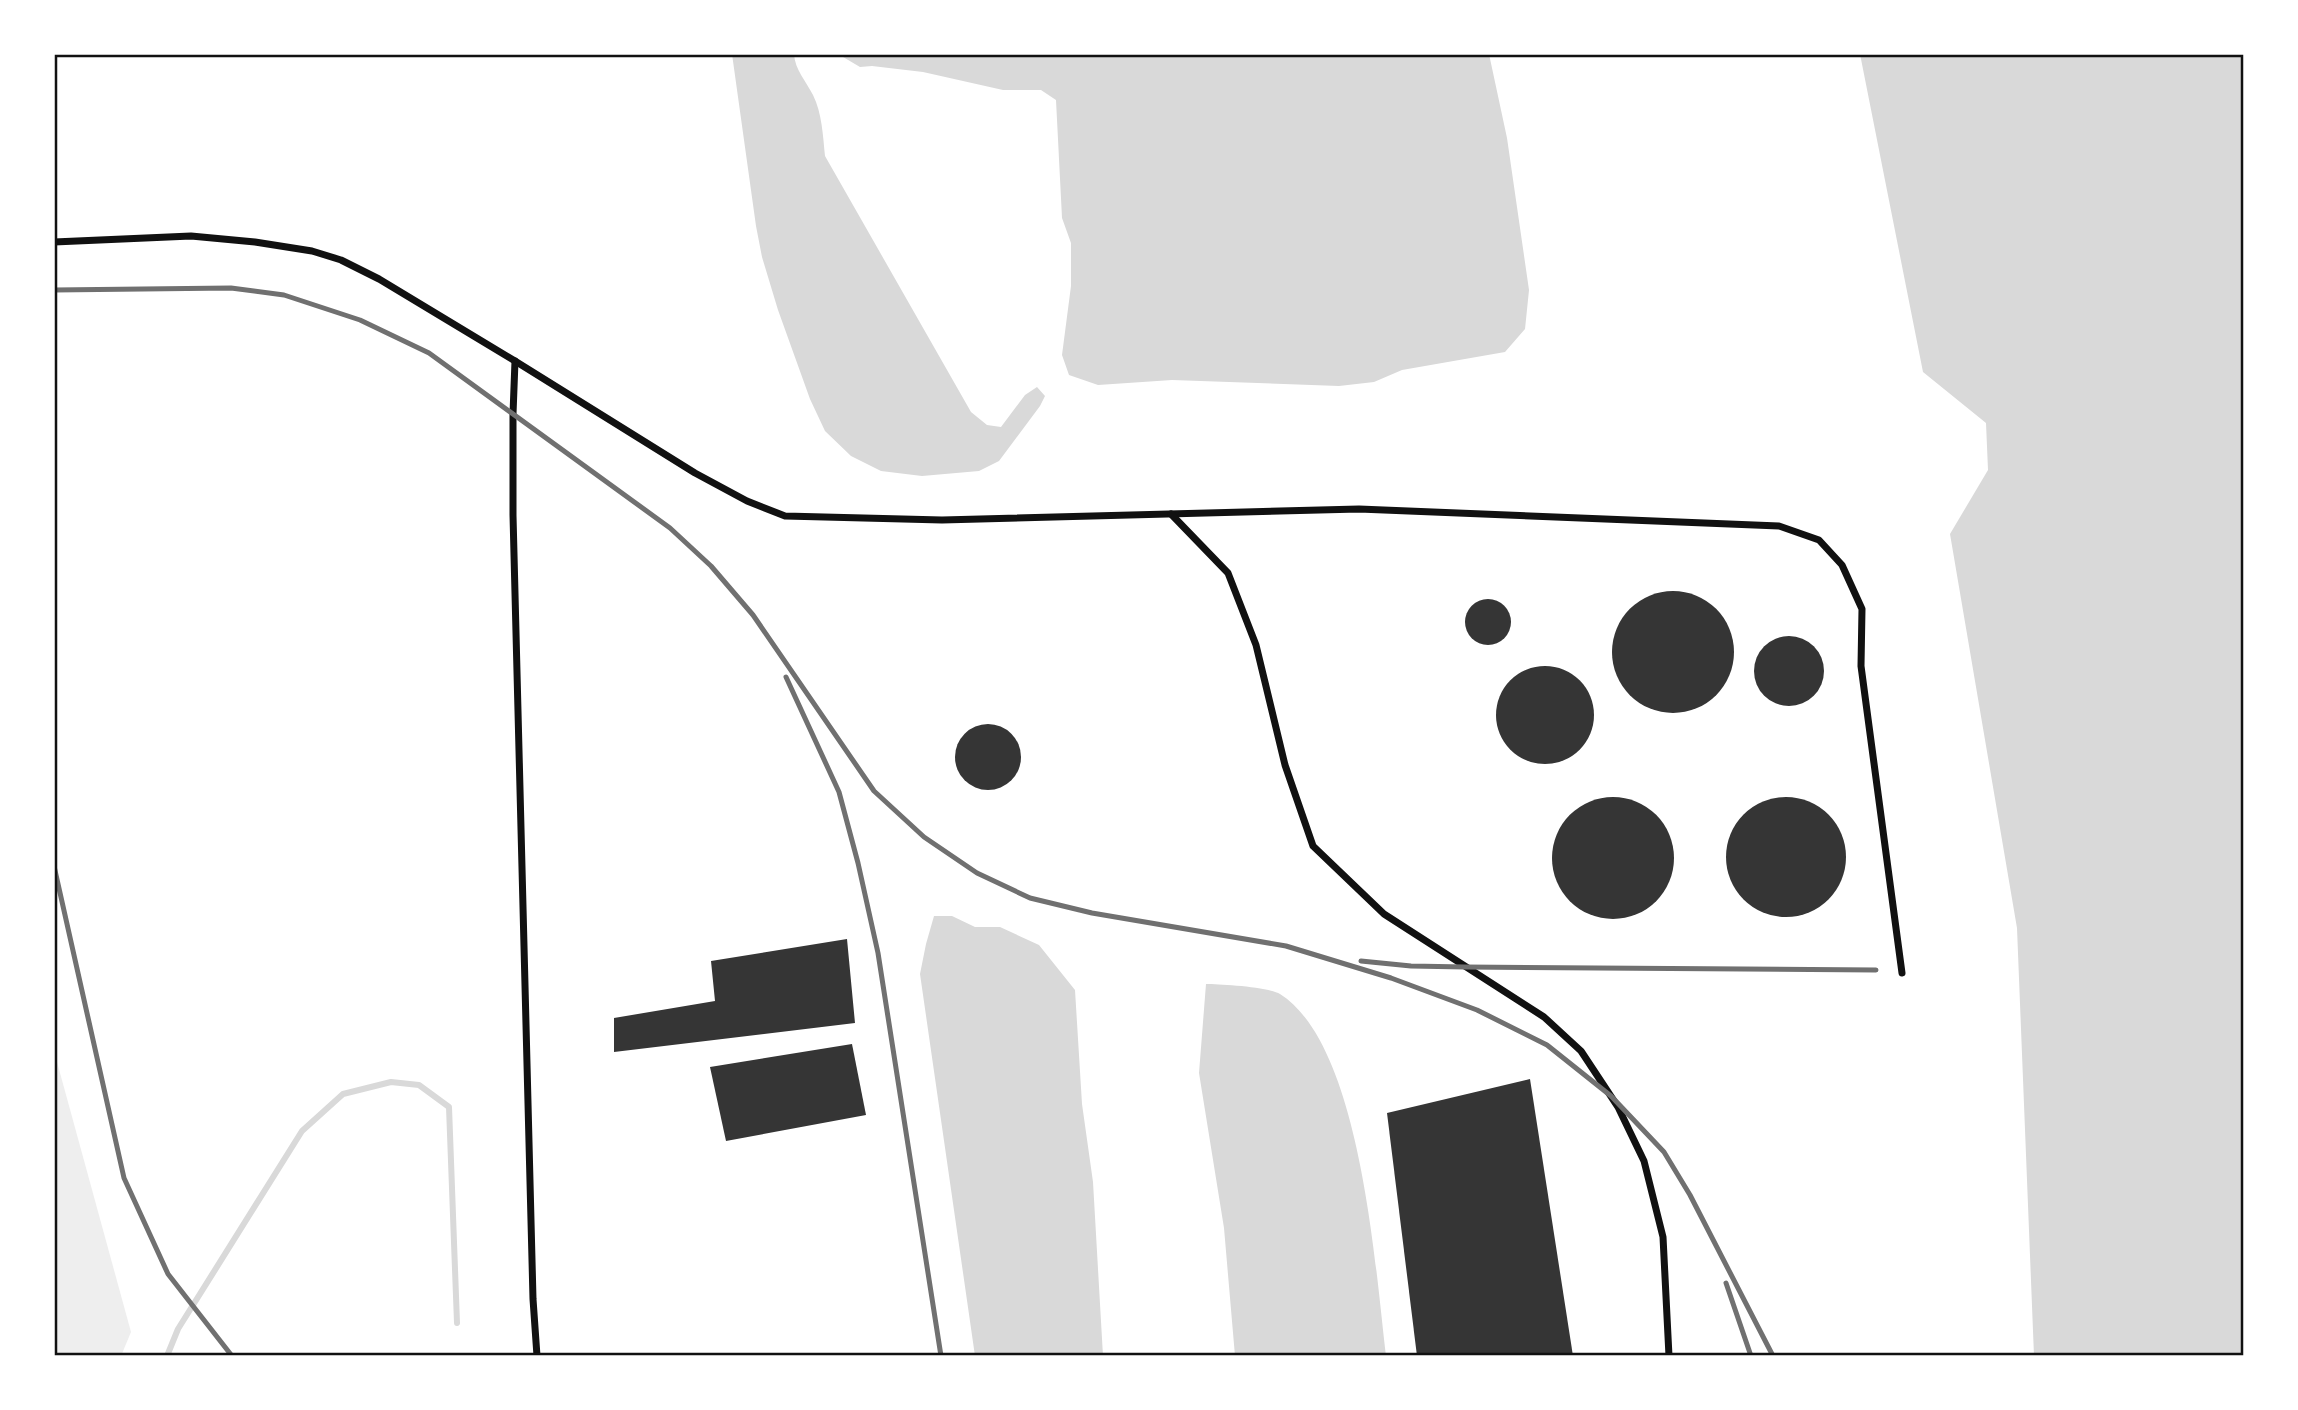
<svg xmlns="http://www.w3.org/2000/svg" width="2298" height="1410" viewBox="0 0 2298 1410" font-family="Arial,sans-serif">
  <rect width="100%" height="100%" fill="#fff"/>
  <polygon fill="#eee" points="54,1051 131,1332 121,1356 54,1356"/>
  <g fill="#d9d9d9">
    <path d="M732,54H794C795,70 806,81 813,95C822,113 823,136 825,156L971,412L987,425L1001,427L1025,395L1037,387L1045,396L1040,406L999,461L979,471L922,476L881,471L851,456L825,431L810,399L778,310L762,257L756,226Z"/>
    <polygon points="838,54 1489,54 1507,138 1529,290 1525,329 1505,352 1402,370 1374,382 1339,386 1172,380 1098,385 1069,375 1062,355 1071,286 1071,243 1062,218 1056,100 1041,90 1003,90 923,72 872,66 860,67"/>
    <polygon points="1860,54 2244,54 2244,1356 2034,1356 2017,928 1950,534 1988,470 1986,423 1923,372"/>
    <polygon points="934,916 952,916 975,927 1000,927 1039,945 1075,990 1082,1104 1093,1182 1103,1356 975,1356 920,974 926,944"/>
    <path d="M1206,984C1220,984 1269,987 1280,994C1361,1045 1375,1266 1386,1356H1235L1224,1228L1199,1073Z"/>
  </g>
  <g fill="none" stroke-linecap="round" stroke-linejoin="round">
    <polyline stroke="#d9d9d9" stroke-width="6" points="167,1356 178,1329 302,1131 343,1094 391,1082 419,1085 449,1107 457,1323"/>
  </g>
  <g fill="#353535">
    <circle cx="1673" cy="652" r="61"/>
    <circle cx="1488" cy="622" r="23"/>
    <circle cx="1789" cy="671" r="35"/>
    <circle cx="1545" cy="715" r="49"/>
    <circle cx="988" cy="757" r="33"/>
    <circle cx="1613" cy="858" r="61"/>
    <circle cx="1786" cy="857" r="60"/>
    <polygon points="847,939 855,1023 614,1052 614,1018 715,1001 711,961"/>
    <polygon points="852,1044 866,1115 726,1141 710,1067"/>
    <polygon points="1530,1079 1573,1356 1417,1356 1387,1113"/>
  </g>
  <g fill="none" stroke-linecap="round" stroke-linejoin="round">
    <g stroke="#111" stroke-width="7">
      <polyline points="54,242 191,236 255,242 312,251 341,260 379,279 515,361 695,473 747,501 785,516 942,520 1359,509 1779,526 1819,540 1842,565 1862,609 1861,666 1902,973"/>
      <polyline points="515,361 513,414 513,515 533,1299 537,1356"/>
      <polyline points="1171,514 1228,573 1256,645 1285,765 1313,846 1384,914 1544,1017 1581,1051 1618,1107 1644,1161 1663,1237 1669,1356"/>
    </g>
    <g stroke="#707070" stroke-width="5">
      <polyline points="54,290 231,288 284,295 360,320 429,353 670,528 711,566 753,615 874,791 924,837 977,873 1030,898 1092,913 1286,946 1391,978 1477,1010 1547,1045 1611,1096 1664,1152 1690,1195 1773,1356"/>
      <polyline points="786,677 839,792 858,863 878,953 941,1356"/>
      <polyline points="54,866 124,1178 168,1274 232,1356"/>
      <polyline points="1361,961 1411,966 1465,967 1876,970"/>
      <polyline points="1726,1283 1751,1356"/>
    </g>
  </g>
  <rect width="2298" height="1410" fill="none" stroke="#ffffff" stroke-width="112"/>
  <rect x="56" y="56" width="2186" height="1298" fill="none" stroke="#111" stroke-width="2.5"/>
</svg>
